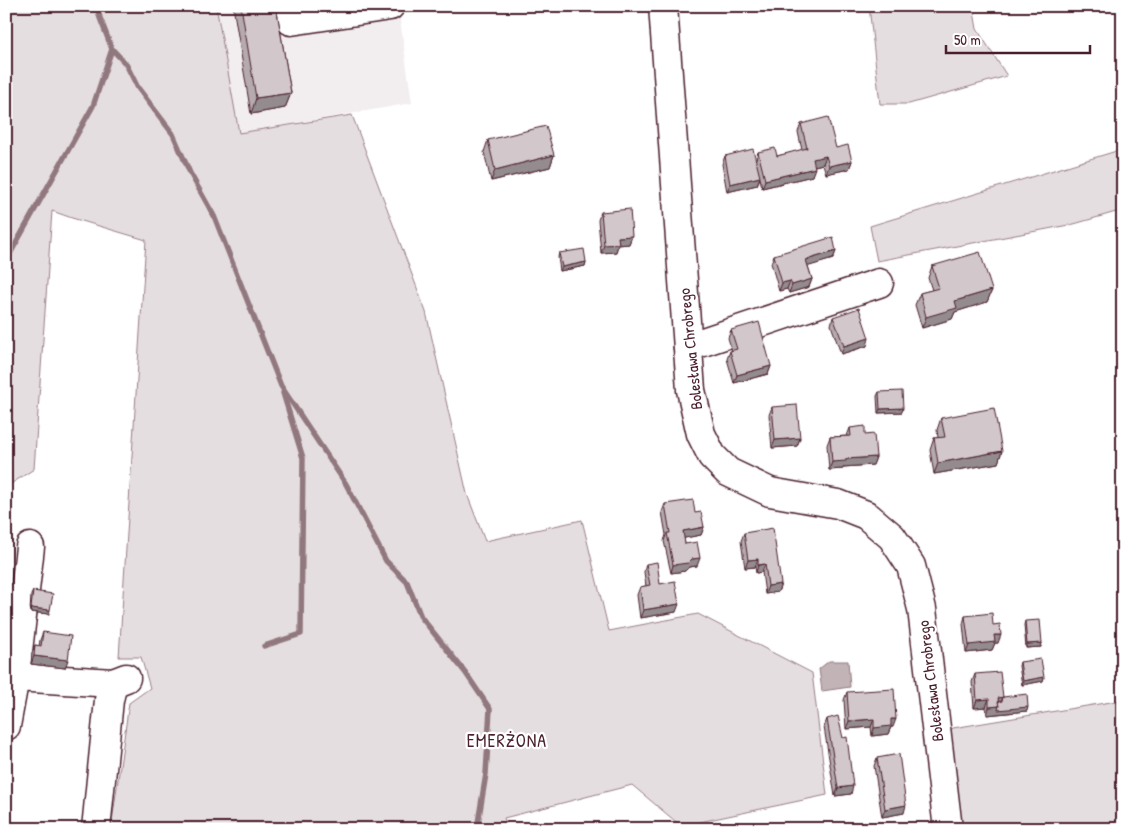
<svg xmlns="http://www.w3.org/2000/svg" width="1129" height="835" viewBox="0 0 1129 835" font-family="'Patrick Hand',sans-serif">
  <rect width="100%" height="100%" fill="#fff"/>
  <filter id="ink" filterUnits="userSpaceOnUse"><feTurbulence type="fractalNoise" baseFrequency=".02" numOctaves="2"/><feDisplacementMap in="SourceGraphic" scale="10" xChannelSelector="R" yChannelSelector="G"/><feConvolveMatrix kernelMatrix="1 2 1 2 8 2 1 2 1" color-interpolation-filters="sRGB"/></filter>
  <g filter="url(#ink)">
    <polygon fill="#f2eeef" points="216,6 398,6 412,103 239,133"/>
    <g fill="#e5dee0" stroke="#987e86">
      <polygon points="6,6 216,6 239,133 352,115 426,312 467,494 485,541 582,520 609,631 698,614 812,673 827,795 681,826 632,785 504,818 508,829 111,829 129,703 150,688 141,657 119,657 146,240 72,218 52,211 34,469 6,487"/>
      <polygon points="869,6 973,6 977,29 1007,76 909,104 880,104"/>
      <polygon points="1123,149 1123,210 1074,224 877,261 870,226"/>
      <polygon points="1123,700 1123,829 957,829 946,735 953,728"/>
    </g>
    <polygon fill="#c1b3b6" stroke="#91787e" points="829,661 848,661 850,687 822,691 819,669"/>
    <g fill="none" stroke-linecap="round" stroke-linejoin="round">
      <g stroke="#91787e" stroke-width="5.5">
        <polyline points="97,6 100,18 112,49 126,64 138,88 173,134 190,173 214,216 281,386 346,484 386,561 407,582 421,617 465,672 490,709 486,774 477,829"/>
        <polyline points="6,261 93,106 112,49"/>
        <polyline points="264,646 301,634 303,458 283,393"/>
      </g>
      <defs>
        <g id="minor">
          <polyline points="289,6 291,21 390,6"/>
          <polyline points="663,6 691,390 701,434 712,456 728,472 770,492 838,504 866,515 892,537 911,566 922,609 948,829"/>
          <polyline points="688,347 879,283"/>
          <polyline points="15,677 113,683"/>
          <polyline points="6,726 15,677 30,547"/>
          <polyline points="96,829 109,700 113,683 126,678"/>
        </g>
      </defs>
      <use href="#minor" stroke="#4a1f2b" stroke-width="31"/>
      <use href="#minor" stroke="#fff" stroke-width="28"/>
    </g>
    <g fill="#b5abaf" stroke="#4a1f2b">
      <polygon points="233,6 276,6 291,93 285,108 251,114"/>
      <polygon points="801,124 836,148 852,161 849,169 826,174 823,164 814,166 812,176 762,188 760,178 757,185 727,192 722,164 725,156 756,159 758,152 777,156 802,150 798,132"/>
      <polygon points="488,140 554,155 550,167 491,181 484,152"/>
      <polygon points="601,212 632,236 629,244 618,245 616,252 601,253 598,220"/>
      <polygon points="836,251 833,259 808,266 812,279 809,287 789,293 787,289 779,291 771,263 774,255"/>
      <polygon points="559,253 586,262 585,266 560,271 558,257"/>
      <polygon points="932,266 992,290 987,302 955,312 952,319 922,328 915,305 920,293 932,290 928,278"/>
      <polygon points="833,317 867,346 841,354 831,325"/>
      <polygon points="731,330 771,366 768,374 734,383 727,359 730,351 732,351 728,338"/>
      <polygon points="879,392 902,412 878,413 877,396"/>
      <polygon points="772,407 800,438 797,446 772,448 769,415"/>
      <polygon points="941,418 1002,451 998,463 934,474 930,450 934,438 938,438 937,430"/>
      <polygon points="850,428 865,435 876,457 873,465 843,467 843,469 829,470 827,445 830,437 847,436"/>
      <polygon points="665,504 695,513 704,527 701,535 684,538 685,544 697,566 689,567 685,571 671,573 664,541 666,535 662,512"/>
      <polygon points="744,533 781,584 778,592 765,594 762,572 756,573 755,567 745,568 741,541"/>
      <polygon points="646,564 660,584 676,612 640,618 637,595 640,587 646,586 644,572"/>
      <polygon points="33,591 49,614 30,612 31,595"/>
      <polygon points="965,616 993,625 998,643 995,643 992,650 966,653 963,624"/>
      <polygon points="1025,621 1042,643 1041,647 1026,648 1024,625"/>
      <polygon points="43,632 65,668 31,664 32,653 35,645 39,646 40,640"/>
      <polygon points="1020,662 1044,677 1043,681 1022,685 1019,666"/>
      <polygon points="975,674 1003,697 1027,711 987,715 986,707 974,708 972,682"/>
      <polygon points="847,692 893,727 891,727 888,734 872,736 871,727 846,729 844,700"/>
      <polygon points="827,719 843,738 851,794 835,796 824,727"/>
      <polygon points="877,758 904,813 882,817 874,766"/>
    </g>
    <g fill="#938b8e" stroke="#4a1f2b">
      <polygon points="291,93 285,108 251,114 256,98"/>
      <polygon points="554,155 550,167 491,181 495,170"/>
      <polygon points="826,156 823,164 810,167 813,159"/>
      <polygon points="852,161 849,169 826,174 829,166"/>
      <polygon points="815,168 812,176 762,188 765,180"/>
      <polygon points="760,177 757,185 727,192 730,184"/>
      <polygon points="632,236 629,244 618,245 616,252 601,253 604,245 618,237"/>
      <polygon points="836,251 833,259 803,268 806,260"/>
      <polygon points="586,262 585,266 560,271 562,267"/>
      <polygon points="812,279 809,287 789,293 792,285"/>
      <polygon points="790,281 787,289 779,291 782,283"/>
      <polygon points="992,290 987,302 955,312 952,319 922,328 926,317 955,301"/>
      <polygon points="869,338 867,346 841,354 844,346"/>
      <polygon points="771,366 768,374 734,383 737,375"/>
      <polygon points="903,408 902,412 878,413 880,409"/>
      <polygon points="800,438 797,446 772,448 775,440"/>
      <polygon points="1002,451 998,463 934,474 938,463"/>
      <polygon points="876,457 873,465 843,467 843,469 829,470 832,462 846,459"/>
      <polygon points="704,527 701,535 680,539 683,531"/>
      <polygon points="700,558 697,566 689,567 685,571 671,573 673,565 692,559"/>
      <polygon points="758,559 755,567 745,568 748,560"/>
      <polygon points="765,564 762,572 756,573 758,565"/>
      <polygon points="781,584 778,592 765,594 768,586"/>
      <polygon points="679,604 676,612 640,618 643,610"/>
      <polygon points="31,608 50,610 49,614 30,612"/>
      <polygon points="994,635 1001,635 998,643 995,643 992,650 966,653 969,645"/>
      <polygon points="1042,643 1041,647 1026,648 1027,644"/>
      <polygon points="34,656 68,660 65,668 31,664"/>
      <polygon points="1044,677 1043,681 1022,685 1023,681"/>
      <polygon points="1003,697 1000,705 997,706 998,698"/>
      <polygon points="989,699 986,707 974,708 977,700"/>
      <polygon points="999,706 1028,707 1027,711 987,715 989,707"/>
      <polygon points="874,719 871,727 846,729 849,721"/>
      <polygon points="891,719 896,719 893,727 891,727 888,734 872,736 874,728"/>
      <polygon points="853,786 851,794 835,796 838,788"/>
      <polygon points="906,805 904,813 882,817 885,809"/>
    </g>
    <g fill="#d2c7cb" stroke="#4a1f2b">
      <polygon points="241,6 276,6 291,93 256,98"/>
      <polygon points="828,117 836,148 848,145 852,161 829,166 826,156 813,159 815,168 765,180 758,152 775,148 777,156 807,148 801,124"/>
      <polygon points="546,126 554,155 495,170 488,140"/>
      <polygon points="753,149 760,177 730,184 725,156"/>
      <polygon points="630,209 632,236 618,237 619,244 604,245 601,212"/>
      <polygon points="833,237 836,251 806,260 812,279 792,285 790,281 782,283 774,255"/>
      <polygon points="584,249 586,262 562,267 559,253"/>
      <polygon points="980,252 992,290 955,301 957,308 926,317 920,293 939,288 932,266"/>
      <polygon points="859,308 869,338 844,346 833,317"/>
      <polygon points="759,322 771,366 737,375 730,351 737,349 731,330"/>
      <polygon points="902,391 903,408 880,409 879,392"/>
      <polygon points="797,405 800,438 775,440 772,407"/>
      <polygon points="994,408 1002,451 938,463 934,438 945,437 941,418"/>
      <polygon points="865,426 865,435 874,434 876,457 846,459 846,461 832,462 830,437 851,436 850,428"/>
      <polygon points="693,500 695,513 701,512 704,527 683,531 685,544 697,542 700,558 692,559 688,563 673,565 667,533 670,533 665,504"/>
      <polygon points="773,528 781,584 768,586 765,564 758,565 758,559 748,560 744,533"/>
      <polygon points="657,562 660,584 675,581 679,604 643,610 640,587 650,585 646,564"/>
      <polygon points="33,591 53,594 50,610 31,608"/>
      <polygon points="992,613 993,625 1000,624 1001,635 994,635 995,642 969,645 965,616"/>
      <polygon points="1040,620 1042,643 1027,644 1025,621"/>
      <polygon points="43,632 71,636 68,660 34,656 35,645 41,646"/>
      <polygon points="1041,659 1044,677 1023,681 1020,662"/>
      <polygon points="1000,672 1003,697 998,698 999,706 989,707 989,699 977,700 975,674"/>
      <polygon points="894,689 896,719 891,719 891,726 874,728 874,719 849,721 847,692"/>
      <polygon points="1027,694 1028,707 998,710 999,706 998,702 1002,701 1003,697"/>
      <polygon points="838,716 843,738 847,737 853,786 838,788 827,719"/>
      <polygon points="899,754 906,805 885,809 877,758"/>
    </g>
  </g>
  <g text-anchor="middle" stroke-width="4.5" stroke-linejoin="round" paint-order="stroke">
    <g font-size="16" fill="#4a1f2b" stroke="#fff">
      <text transform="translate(690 349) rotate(-96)" y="6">Bolesława Chrobrego</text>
      <text transform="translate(930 681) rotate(-97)" y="6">Bolesława Chrobrego</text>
    </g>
    <g font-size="18" letter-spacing="1" fill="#4a1f2b" stroke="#fff">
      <text x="507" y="747">EMERŻONA</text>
    </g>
  </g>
  <rect width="1129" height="835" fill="none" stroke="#fff" stroke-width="25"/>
  <rect x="12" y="12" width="1104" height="810" fill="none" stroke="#4a1f2b" stroke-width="2" filter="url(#ink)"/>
  <path d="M946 45v8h144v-8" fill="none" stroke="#4a1f2b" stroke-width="2.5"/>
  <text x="954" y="45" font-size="15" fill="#4a1f2b" stroke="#ffffff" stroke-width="4" paint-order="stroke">50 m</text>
</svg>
